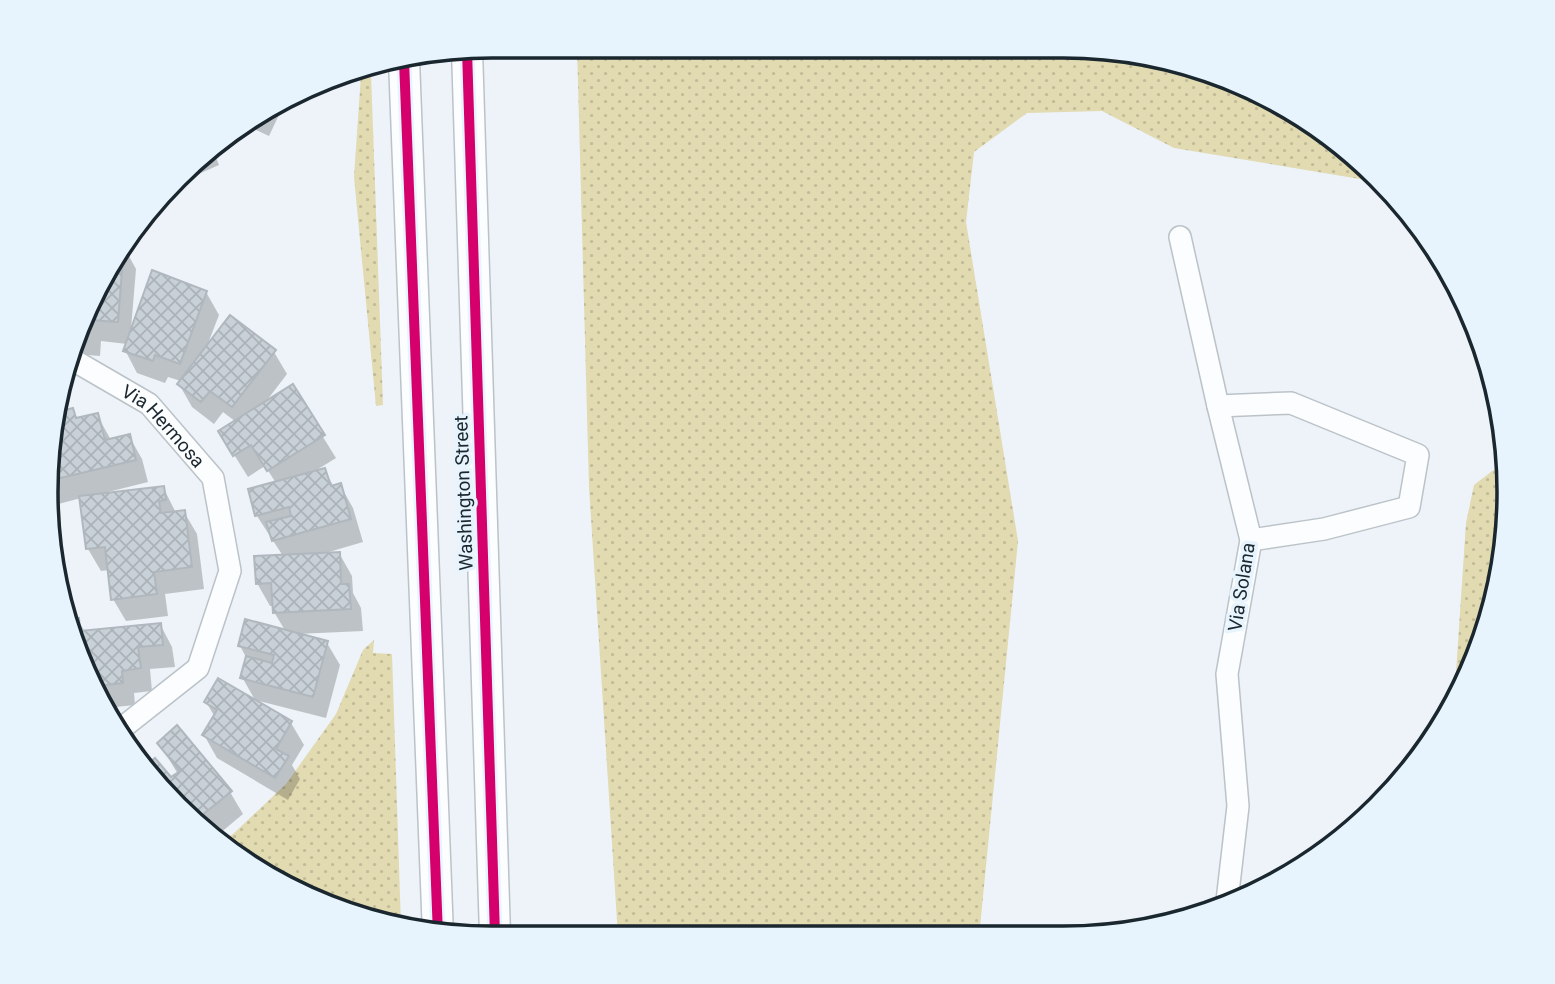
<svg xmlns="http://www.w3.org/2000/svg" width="1555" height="984" viewBox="0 0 1555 984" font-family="Roboto,sans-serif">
  <defs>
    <pattern id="grass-dots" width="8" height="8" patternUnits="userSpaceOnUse" patternTransform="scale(1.75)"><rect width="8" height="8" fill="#e2dab0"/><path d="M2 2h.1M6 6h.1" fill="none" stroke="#c1bb98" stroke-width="1.8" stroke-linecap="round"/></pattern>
    <pattern id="water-rules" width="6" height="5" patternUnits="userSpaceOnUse" patternTransform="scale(1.75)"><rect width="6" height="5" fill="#83c4eb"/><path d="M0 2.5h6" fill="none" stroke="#71a8ca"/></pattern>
    <pattern id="building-cross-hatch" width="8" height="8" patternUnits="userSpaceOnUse" patternTransform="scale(1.75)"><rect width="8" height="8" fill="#c8d1d7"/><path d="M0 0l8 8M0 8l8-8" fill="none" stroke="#abb3b9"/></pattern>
  </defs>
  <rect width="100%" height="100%" fill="#edf3f8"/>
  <g fill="url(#grass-dots)">
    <polygon points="577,46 1121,49 1234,79 1335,138 1372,181 1174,148 1102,111 1027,113 974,152 966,222 1018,541 979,937 618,936 589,487"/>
    <polygon points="371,74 383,405 376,406 354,177 361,75"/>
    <polygon points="1504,462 1494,608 1455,688 1466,523 1474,485"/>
    <polygon points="374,640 373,653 392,654 401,926 322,905 218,844 233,834 286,784 336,714 363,650"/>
  </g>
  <polygon fill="url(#water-rules)" points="53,531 60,532 68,581 62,582 60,590"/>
  <g fill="#0003">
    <polygon points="286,100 269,136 241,123 244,121"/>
    <polygon points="213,150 219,165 176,184"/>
    <polygon points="124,247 136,269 131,329 206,292 219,315 207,346 274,352 287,374 265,403 292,387 336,458 315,471 324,470 334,487 340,485 353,508 363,542 322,554 339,553 352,576 353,593 361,608 363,631 297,634 327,643 340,665 326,718 255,700 242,677 247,659 240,646 286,632 274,612 274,606 270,606 257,583 283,556 257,516 250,490 276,483 265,466 248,477 233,453 236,422 223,412 214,424 192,407 179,384 181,381 168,377 165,383 137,373 125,350 127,344 101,341 100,356 74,354 70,347"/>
    <polygon points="72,410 78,420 97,415 111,440 129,436 142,459 148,482 108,492 109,494 163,487 176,513 184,512 197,534 204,589 165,594 168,616 126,621 113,599 109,570 101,571 88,549 81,498 51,506 46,463 56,414"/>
    <polygon points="78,620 85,632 160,624 172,647 175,667 150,669 152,691 134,693 135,705 106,708 67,621"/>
    <polygon points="206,702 291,723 304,745 292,765 300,779 288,800 217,758 204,735 215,717"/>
    <polygon points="159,743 230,792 243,814 213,839 146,767 171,780 178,774"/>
  </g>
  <g fill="url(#building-cross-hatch)" stroke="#b0b8be" stroke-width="2">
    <polygon points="124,245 118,322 89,320 87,335 77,334"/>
    <polygon points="152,270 207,291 180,364 155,355 153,361 123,351"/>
    <polygon points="230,315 276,350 232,407 210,391 201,402 177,384"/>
    <polygon points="293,384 325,435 267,471 251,445 233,456 218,431"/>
    <polygon points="73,408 76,418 98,413 105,440 130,434 136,460 48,481 46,463 57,412"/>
    <polygon points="325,468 331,486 341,483 351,519 272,541 266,522 291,516 289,507 255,516 248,489"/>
    <polygon points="164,486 166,500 159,501 161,513 185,510 192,567 154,572 157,594 111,600 105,547 86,549 79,496"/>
    <polygon points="340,552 341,584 349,584 351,609 273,613 271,583 256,584 254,556"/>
    <polygon points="79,618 80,631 161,623 163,645 138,647 141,668 122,671 123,683 96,686 66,620"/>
    <polygon points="245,619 328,641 313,697 240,678 246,656 272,663 274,655 238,646"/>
    <polygon points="218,678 292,721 276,749 289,756 275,778 202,735 217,710 204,702"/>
    <polygon points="177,725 232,791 196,820 145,766 155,758 171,777 180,771 157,743"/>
  </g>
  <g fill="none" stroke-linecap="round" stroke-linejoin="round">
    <defs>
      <g id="street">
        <polyline points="1180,237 1218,406 1251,540 1227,674 1238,806 1227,901"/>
        <path id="s1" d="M68,357L149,404L213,478L230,571L198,668L117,732"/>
        <polyline points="1218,406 1291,403 1418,455 1409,507 1324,529 1251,540"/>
      </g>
      <g id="secondary">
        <polyline points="467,50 495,935"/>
        <polyline points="404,60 438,935"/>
      </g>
    </defs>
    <use href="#street" stroke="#bbc3c9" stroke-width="24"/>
    <use href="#secondary" stroke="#bbc3c9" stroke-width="33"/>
    <use href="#street" stroke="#fcfdfe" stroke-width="21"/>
    <use href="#secondary" stroke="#fcfdfe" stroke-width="30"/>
    <defs>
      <g id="cycleway">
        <polyline points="467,50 495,935"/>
        <polyline points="404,60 438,935"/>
      </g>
    </defs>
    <use href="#cycleway" stroke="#e8f4fd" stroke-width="15"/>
    <use href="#cycleway" stroke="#d6006c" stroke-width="10"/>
  </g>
  <g text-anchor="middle" stroke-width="7" stroke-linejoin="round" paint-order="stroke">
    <g font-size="19" fill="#1b272f" stroke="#e8f4fd">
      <text dy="7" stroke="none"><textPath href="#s1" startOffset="119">Via Hermosa</textPath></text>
      <text transform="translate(463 493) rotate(-92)" y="7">Washington Street</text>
      <text transform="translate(1241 587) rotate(-81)" y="7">Via Solana</text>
    </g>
  </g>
  <path d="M0 0H1555V984H0ZM492 58H1063A434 434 0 0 1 1497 492V492A434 434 0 0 1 1063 926H492A434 434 0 0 1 58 492V492A434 434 0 0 1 492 58Z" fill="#e8f4fd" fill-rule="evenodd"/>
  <path fill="none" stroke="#1b272f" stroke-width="3.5" d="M492 58H1063A434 434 0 0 1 1497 492V492A434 434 0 0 1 1063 926H492A434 434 0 0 1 58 492V492A434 434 0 0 1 492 58Z"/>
</svg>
